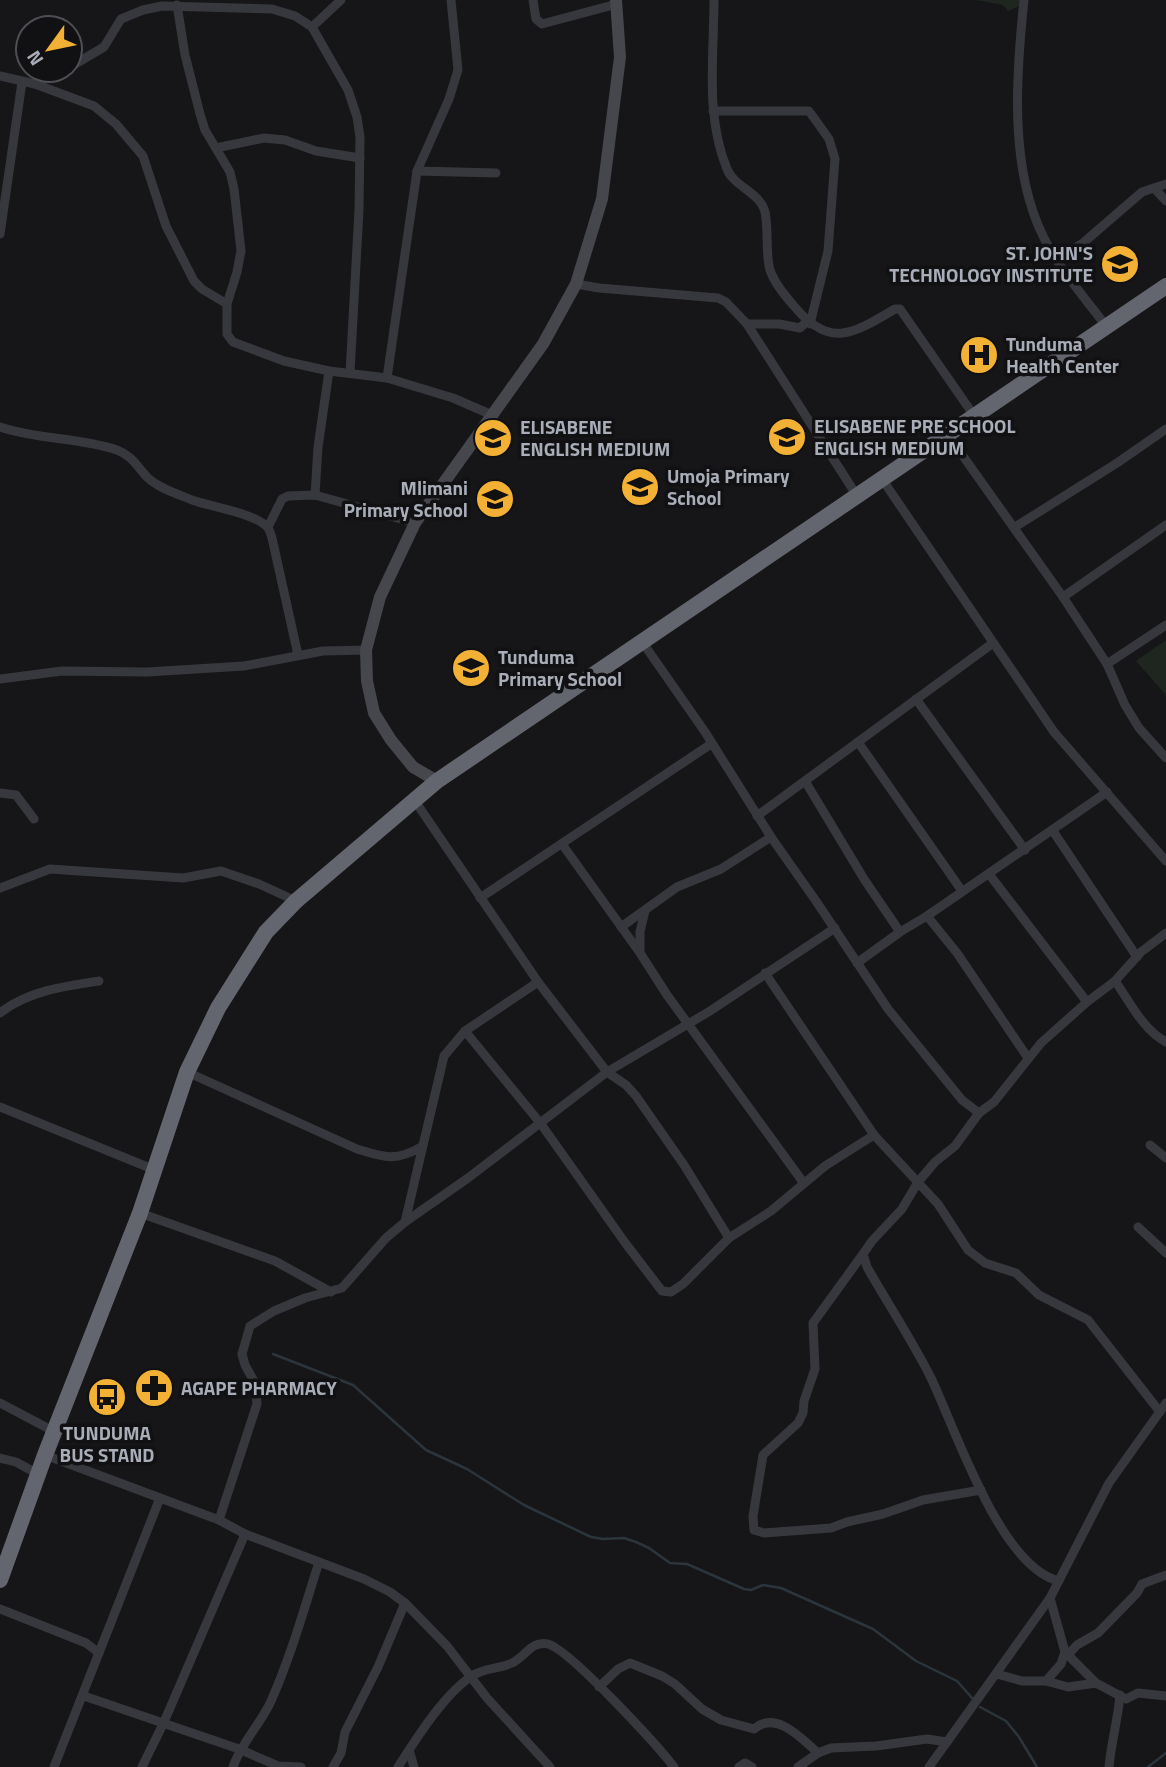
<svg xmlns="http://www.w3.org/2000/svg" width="1166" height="1767" viewBox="0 0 1166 1767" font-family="'Titillium Web',sans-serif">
  <rect width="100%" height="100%" fill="#161618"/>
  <g fill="#1e261f">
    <polygon points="976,0 1020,0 1021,5 1008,11 1003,5"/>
    <polygon points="1166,640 1166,695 1136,661"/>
  </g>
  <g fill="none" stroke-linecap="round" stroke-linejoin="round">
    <g stroke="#2c353c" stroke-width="2.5">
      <polyline points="273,1354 353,1385 426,1450 467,1469 524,1505 591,1537 603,1539 624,1538 636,1542 649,1548 670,1563 687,1564 744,1589 751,1590 763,1585 781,1588 873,1629 916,1661 957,1681 973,1699"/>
      <polyline points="980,1707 1006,1721 1019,1737 1037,1767"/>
      <polyline points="1148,1767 1166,1753"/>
    </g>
    <g stroke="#37383d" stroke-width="9">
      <polyline points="533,0 536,19 542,24 617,4"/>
      <path d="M714,0C714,56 705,116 727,169C734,187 760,192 765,212C769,231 765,252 770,270C774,282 786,297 794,306C830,350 854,333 895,309H900L975,417"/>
      <path d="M1024,0C1016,75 1009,169 1044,238C1060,270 1085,298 1106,326"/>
      <polyline points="177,5 185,55 200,114 205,130 230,172 234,189 241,251 237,272 227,304"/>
      <polyline points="312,27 341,0"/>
      <polyline points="70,67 104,47 121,19 143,10 162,6 272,9 295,16 312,27 348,90 357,117 360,137 359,210 350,373"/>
      <polyline points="0,76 35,84 94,106 116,124 143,156 166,226 194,281 202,289 227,304 227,334 233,342 284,361 329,371 387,378 453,398 492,415"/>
      <polyline points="35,84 64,70"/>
      <polyline points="713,111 809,111 829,139 835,159 828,251 810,324"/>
      <polyline points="216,148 264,138 285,140 316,151 360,158"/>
      <polyline points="417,171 496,173"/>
      <polyline points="1154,188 1166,201"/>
      <polyline points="0,234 22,82"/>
      <polyline points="1056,259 1083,243 1142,192 1166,184"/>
      <polyline points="576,284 599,288 718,298 726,302 747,324 857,496"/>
      <polyline points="747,324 779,324 800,328 807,321"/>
      <polyline points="387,378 417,171 449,99 458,70 451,0"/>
      <path d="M0,427C38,440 79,437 117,450C133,456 137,467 148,478C160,489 178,494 192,500C211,507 256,513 268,528C270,531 271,534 272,538L298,655"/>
      <polyline points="948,435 1063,597 1107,664 1125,705 1139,728 1166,758"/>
      <polyline points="882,479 1054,732 1166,861"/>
      <polyline points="315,495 318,447 329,371"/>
      <polyline points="268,527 282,499 288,496 315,495 415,523"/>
      <polyline points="1015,527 1117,463 1166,429"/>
      <polyline points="1063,597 1166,525"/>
      <polyline points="643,643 705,732 771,837 816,901 888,1009 962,1100 979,1113"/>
      <polyline points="1107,664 1166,625"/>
      <polyline points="0,679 62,671 147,672 244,666 323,651 366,650"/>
      <polyline points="916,699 1025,850"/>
      <polyline points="858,742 962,891"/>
      <polyline points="805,781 864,879 900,932"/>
      <polyline points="0,793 16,795 34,819"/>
      <polyline points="757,816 993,643"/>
      <polyline points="1053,831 1137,957"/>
      <polyline points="562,844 640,953 667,995 803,1182"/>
      <polyline points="989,874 1087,1002"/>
      <polyline points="0,888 50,869 183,878 221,871 259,884 296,901"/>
      <polyline points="480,898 711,744"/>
      <polyline points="927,916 957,953 1028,1058"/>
      <polyline points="621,927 677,887 721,869 771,837"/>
      <polyline points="640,951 640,932 645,911"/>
      <polyline points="857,963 900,932 927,916 1107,792"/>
      <polyline points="765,973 874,1135 938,1204 968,1250 985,1263 1016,1273 1039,1295 1088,1320 1160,1412"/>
      <path d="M1115,981C1130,1002 1143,1030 1166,1042"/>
      <polyline points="538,982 607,1072 626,1085 636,1096 684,1165 729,1238"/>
      <path d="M0,1013C28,991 65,986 99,981"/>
      <polyline points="465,1031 541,1124 626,1244 662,1291 671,1292 683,1284 729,1238 771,1211 825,1166 874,1135"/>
      <path d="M187,1072L357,1149C383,1157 396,1162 421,1147"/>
      <polyline points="0,1107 155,1170"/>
      <polyline points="1150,1145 1166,1158"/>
      <polyline points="140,1213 275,1261 331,1292"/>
      <polyline points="405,1222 444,1056 465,1031 538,982 415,801"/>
      <polyline points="1138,1227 1166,1253"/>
      <polyline points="863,1254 813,1323 815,1369 804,1401 803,1413 798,1423 763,1455 753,1516 754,1530 764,1533 831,1528 847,1522 883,1514 923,1500 981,1490"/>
      <polyline points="0,1403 55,1432"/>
      <polyline points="45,1455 219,1520 245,1534 364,1579 390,1592 405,1603 447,1646 487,1698 550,1767"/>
      <polyline points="0,1458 16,1462 38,1474"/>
      <polyline points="219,1520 257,1404 255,1383 245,1365 242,1354 250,1326 274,1311 305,1298 342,1288 386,1238 405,1222 468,1178 607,1072 710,1011 835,928"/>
      <path d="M1059,1581C1000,1567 956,1430 931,1378C912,1340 888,1304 867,1267L863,1254L872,1241L902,1209L918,1182L935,1162L955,1146L979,1113L994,1102L1041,1043L1087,1002L1115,981L1141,952L1166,933"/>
      <polyline points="0,1609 86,1643 99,1653"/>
      <polyline points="1065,1652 1096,1683 1126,1699 1138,1693 1166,1696"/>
      <polyline points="1068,1655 1077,1645 1098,1633 1137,1593 1142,1584 1166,1575"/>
      <polyline points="997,1674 1022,1681 1046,1681 1068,1687 1096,1683"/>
      <polyline points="1046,1681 1061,1664 1065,1652 1050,1598"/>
      <path d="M599,1687L618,1669L630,1663L662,1676L675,1684L702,1709L721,1720L754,1729C776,1710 801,1738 818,1753"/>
      <polyline points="84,1696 239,1749 278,1766 301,1767"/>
      <polyline points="409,1750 414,1767"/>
      <polyline points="54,1767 160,1498"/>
      <polyline points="142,1767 164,1722 245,1534"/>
      <path d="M233,1767C241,1743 260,1725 271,1701C291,1656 304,1609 319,1562"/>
      <polyline points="333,1767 341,1753 345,1732 378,1667 405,1603"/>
      <path d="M398,1767C416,1739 444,1694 472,1676C484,1668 499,1669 512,1663C525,1657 532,1640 548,1644C570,1650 657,1745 674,1767"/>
      <polyline points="739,1767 745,1763 752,1767"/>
      <polyline points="798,1767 818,1753 831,1748 876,1746 927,1739 947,1742"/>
      <polyline points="929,1767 1050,1598 1109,1483 1166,1403"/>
      <path d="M1109,1767C1111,1743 1118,1719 1120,1695"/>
    </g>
    <polyline stroke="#45474d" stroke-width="12" points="437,781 413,767 391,740 374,713 367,681 366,650 380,597 415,523 543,344 576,284 602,199 620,57 616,0"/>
    <polyline stroke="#63666e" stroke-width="16" points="0,1580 45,1455 140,1213 187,1072 218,1008 266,932 296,901 437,781 1166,286"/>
  </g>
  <defs>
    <symbol id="university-disc" viewBox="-11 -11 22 22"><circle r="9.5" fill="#f2b134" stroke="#111113"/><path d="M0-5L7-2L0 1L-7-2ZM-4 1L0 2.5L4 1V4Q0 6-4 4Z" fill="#111"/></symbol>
    <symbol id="hospital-disc" viewBox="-11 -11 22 22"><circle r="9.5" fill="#f2b134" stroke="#111113"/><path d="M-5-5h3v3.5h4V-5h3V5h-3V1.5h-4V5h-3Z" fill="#111"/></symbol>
    <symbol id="school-disc" viewBox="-11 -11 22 22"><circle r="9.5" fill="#f2b134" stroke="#111113"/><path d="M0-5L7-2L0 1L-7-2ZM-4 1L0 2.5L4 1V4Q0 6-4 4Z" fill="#111"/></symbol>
    <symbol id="pharmacy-disc" viewBox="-11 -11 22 22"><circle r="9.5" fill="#f2b134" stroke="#111113"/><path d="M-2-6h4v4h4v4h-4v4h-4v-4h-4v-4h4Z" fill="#111"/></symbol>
    <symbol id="bus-disc" viewBox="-11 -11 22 22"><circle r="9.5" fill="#f2b134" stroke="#111113"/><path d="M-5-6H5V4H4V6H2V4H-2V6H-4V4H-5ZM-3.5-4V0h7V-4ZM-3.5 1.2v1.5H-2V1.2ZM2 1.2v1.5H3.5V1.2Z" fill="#111"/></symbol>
  </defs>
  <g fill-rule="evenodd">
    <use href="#university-disc" x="1098" y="242" width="44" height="44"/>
    <use href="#hospital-disc" x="957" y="333" width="44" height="44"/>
    <use href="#school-disc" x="765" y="415" width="44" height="44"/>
    <use href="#school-disc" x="471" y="416" width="44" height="44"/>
    <use href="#school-disc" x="618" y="465" width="44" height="44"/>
    <use href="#school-disc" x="473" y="477" width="44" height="44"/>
    <use href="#school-disc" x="449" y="646" width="44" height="44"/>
    <use href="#pharmacy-disc" x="132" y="1366" width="44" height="44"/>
    <use href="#bus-disc" x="85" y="1375" width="44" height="44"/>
  </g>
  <g text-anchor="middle" stroke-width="7" stroke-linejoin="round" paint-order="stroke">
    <g font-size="19" font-weight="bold" fill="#a8adb8" stroke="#111113" text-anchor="start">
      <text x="1093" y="260" text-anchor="end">ST. JOHN'S<tspan x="1093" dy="22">TECHNOLOGY INSTITUTE</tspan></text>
      <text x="1006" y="351">Tunduma<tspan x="1006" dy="22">Health Center</tspan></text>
      <text x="814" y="433">ELISABENE PRE SCHOOL<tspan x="814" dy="22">ENGLISH MEDIUM</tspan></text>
      <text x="520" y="434">ELISABENE<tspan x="520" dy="22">ENGLISH MEDIUM</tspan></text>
      <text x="667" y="483">Umoja Primary<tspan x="667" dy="22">School</tspan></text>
      <text x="468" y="495" text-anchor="end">Mlimani<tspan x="468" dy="22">Primary School</tspan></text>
      <text x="498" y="664">Tunduma<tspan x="498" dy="22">Primary School</tspan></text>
      <text x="181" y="1395">AGAPE PHARMACY</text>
      <text x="107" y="1440" text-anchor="middle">TUNDUMA<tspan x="107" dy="22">BUS STAND</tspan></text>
    </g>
  </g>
  <g transform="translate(49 49) rotate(237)"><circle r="33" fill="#111113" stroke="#4d4f55" stroke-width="2"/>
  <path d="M0-5L12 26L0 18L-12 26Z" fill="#f2b134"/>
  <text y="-10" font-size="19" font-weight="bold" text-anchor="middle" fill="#a8adb8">N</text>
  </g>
</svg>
